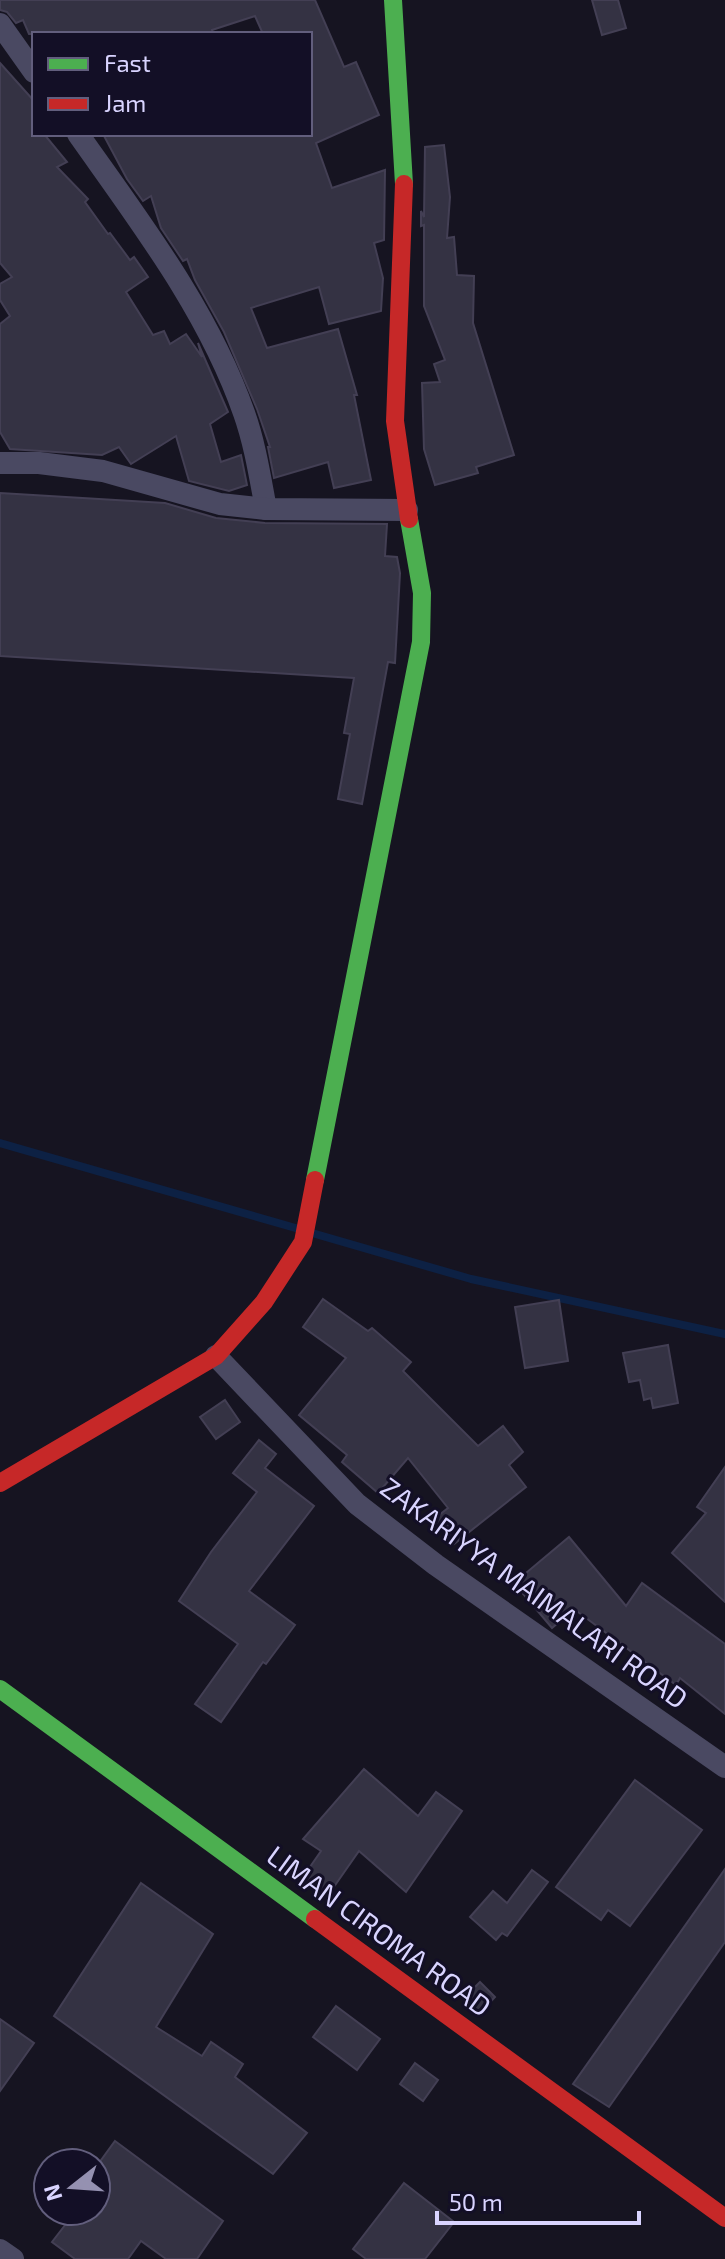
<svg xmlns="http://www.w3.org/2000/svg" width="725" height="2259" viewBox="0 0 725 2259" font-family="'Exo 2',sans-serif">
  <rect width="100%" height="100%" fill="#161421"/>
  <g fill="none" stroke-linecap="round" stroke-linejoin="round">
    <g stroke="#0d2144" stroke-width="8">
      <polyline points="0,1143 299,1229"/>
      <polyline points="312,1233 471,1279 725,1334"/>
    </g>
  </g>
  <g fill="#343243" stroke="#433f54" stroke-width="2">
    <polygon points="0,0 315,0 344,67 356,62 379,115 316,143 332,188 385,170 384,240 374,243 383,278 381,311 329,324 319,287 251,308 267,348 338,329 357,395 354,395 371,480 334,488 328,462 274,478 268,447 270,447 257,409 224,332 195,280 187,259 183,261 161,228 151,196 143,201 127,179 103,134 310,134 310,34 263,34 255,16 212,30 213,34 29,34 23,20 16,23 7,12 0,10"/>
    <polygon points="592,0 618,0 626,28 602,35"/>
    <polygon points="0,63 34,101 34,134 44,134 67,162 57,167 88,199 85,202 108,234 110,233 130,260 134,257 148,277 126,292 153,335 164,331 170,344 186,334 202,357 198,343 228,412 210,424 221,462 241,455 247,485 229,491 189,481 176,436 131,464 119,447 102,455 10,449 0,432 0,324 10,316 0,300 0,284 12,277 0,263"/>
    <polygon points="444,145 450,197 447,238 454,237 457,275 474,276 473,323 514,455 476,467 478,473 435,485 424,449 422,383 440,382 434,364 445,360 424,306 424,225 421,226 421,211 424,217 425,147"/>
    <polygon points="0,493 165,503 216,518 265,523 387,524 385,556 397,557 400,573 395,663 388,662 362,804 338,799 350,734 344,733 354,678 0,656"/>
    <polygon points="323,1299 368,1331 372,1328 411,1362 403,1371 478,1446 503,1426 523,1452 509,1465 526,1487 454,1544 434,1519 448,1508 408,1458 378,1493 342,1462 347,1455 299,1415 346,1358 303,1327"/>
    <polygon points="559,1300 568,1361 525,1368 515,1307"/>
    <polygon points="668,1345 678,1403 653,1408 651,1398 644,1400 640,1380 629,1382 623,1353"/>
    <polygon points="225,1400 240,1422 216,1439 200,1417"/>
    <polygon points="259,1440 276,1454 265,1468 314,1506 249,1591 295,1625 266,1664 263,1662 221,1722 195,1704 238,1644 179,1601 211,1552 257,1492 233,1473"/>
    <polygon points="725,1467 725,1602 672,1553 706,1513 697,1507"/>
    <polygon points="569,1537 626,1606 642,1583 725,1644 725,1714 680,1678 676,1685 574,1609 552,1628 514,1583"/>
    <polygon points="364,1769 418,1816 436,1792 462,1811 406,1892 359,1851 329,1894 303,1877 321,1851 303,1839"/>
    <polygon points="635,1780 702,1830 630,1926 608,1910 601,1920 556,1887"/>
    <polygon points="725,1869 725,1942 609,2107 573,2084"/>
    <polygon points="532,1870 548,1882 507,1936 502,1933 496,1940 470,1917 493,1891 507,1903"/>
    <polygon points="141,1883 213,1934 156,2027 202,2056 211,2042 243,2064 235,2077 307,2133 273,2174 54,2016"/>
    <polygon points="480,1982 495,1997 479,2014 463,1999"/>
    <polygon points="336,2006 380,2039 357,2070 313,2037"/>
    <polygon points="0,2019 34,2043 0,2091"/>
    <polygon points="415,2063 438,2080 423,2101 400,2084"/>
    <polygon points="115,2141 223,2221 197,2259 166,2259 141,2241 128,2259 75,2259 52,2242 76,2211 96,2211 96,2167"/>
    <polygon points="404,2183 454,2222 425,2259 366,2259 353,2249"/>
  </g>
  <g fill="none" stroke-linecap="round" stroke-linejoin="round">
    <g stroke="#4a4962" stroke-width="22">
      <polyline points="0,24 34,72"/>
      <path d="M78,134C140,222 208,310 244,413C255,444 260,477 266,509"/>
      <polyline points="0,463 39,463 103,471 220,504 266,509 407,510"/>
      <polyline points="216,1356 357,1504 436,1565 725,1767"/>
      <polyline points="0,2250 13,2259"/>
    </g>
    <g stroke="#4caf50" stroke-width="18">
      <polyline points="393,0 404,184"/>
      <polyline points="315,1180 421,642 422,593 409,519"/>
      <polyline points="0,1689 315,1919"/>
    </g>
    <g stroke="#c62828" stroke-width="18">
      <polyline points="404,184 395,421 409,519"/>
      <polyline points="0,1483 216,1356 264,1302 303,1242 315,1180"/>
      <polyline points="315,1919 725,2218"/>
    </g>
  </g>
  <g text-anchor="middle" stroke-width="6" stroke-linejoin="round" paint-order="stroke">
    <g font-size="28" fill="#d9d4ff" stroke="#130f26">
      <text transform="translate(534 1593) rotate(36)" y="10">ZAKARIYYA MAIMALARI ROAD</text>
      <text transform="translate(379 1931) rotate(36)" y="10">LIMAN CIROMA ROAD</text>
    </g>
  </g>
  <rect x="32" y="32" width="280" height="104" fill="#130f26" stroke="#625e7d" stroke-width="2"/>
  <rect x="48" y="58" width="40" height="12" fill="#4caf50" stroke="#625e7d" stroke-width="2"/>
  <text x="104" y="72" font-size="24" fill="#d9d4ff">Fast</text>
  <rect x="48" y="98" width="40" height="12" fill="#c62828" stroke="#625e7d" stroke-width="2"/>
  <text x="104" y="112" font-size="24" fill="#d9d4ff">Jam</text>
  <g transform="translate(72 2187) rotate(253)"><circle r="38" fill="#130f26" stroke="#625e7d" stroke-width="2"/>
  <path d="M0-6L14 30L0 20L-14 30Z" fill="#9591b1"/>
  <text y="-12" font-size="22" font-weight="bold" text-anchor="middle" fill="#d9d4ff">N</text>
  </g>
  <path d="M437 2211v12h202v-12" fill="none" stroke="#d9d4ff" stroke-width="4"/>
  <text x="449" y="2211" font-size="24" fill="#d9d4ff" stroke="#130f26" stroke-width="6" paint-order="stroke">50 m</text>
</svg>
